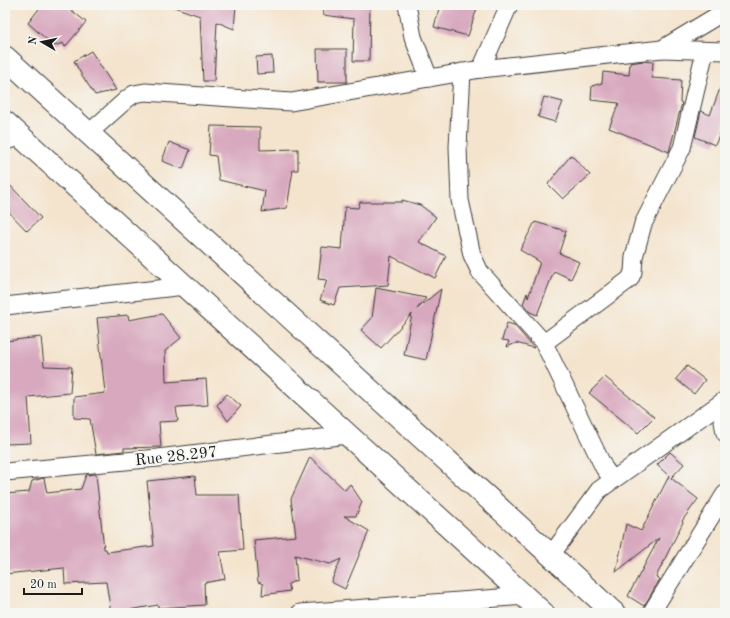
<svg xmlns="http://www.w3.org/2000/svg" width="730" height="618" viewBox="0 0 730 618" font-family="'Old Standard TT',serif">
  <rect width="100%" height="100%" fill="#f6f6f2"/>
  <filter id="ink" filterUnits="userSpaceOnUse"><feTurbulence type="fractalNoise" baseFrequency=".025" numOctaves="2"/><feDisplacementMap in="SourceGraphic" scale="8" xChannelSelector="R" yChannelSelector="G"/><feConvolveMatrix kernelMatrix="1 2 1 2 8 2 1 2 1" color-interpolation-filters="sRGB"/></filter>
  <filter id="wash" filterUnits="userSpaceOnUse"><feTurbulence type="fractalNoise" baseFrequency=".012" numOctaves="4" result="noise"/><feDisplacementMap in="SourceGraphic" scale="16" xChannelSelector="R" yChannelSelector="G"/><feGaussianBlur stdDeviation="0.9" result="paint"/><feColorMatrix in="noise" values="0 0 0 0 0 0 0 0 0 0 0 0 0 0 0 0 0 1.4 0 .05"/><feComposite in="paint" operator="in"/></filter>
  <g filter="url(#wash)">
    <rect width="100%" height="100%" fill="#f4e4cd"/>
    <g id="blocks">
      <g fill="#d8a8be">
        <polygon points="42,5 65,5 86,22 65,47 63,43 54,46 28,23"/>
        <polygon points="174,5 236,5 234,29 217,22 214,81 203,81 200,16 174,7"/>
        <polygon points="324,5 370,5 369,61 353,61 354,19 323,15"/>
        <polygon points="440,5 478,5 468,36 434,27"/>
        <polygon points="317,49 347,49 347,82 318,82"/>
        <polygon points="91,51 116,90 95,95 81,74 74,61"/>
        <polygon points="272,56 273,73 257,74 256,57"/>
        <polygon points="643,61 653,62 652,78 681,80 680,102 682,103 669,152 609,128 619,103 591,100 592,86 602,83 603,72 629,75 630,63"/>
        <polygon points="724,78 725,122 715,145 695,137 701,111 710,115"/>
        <polygon points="544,97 563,102 555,122 538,117"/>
        <polygon points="211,126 260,127 260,150 298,149 298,170 293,170 287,208 262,212 265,191 219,180 216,156 209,155"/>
        <polygon points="169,142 190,150 183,169 162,161"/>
        <polygon points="571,155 590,175 563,199 548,184"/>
        <polygon points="5,180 41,218 27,231 5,208"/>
        <polygon points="402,200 420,205 436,217 419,242 446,256 435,278 391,256 388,285 340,288 334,305 320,300 327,280 318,279 322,247 342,249 345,207 358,208 360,202 402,202"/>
        <polygon points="535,222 566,231 559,253 579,262 571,279 554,271 537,315 530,312 523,304 527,293 528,298 540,262 520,250"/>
        <polygon points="376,288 426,298 417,309 441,289 426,360 404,355 412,314 381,348 361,330 372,318"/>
        <polygon points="162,314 181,338 165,351 166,382 206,379 208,405 178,407 176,408 178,421 159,422 161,447 124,448 124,451 96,454 90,419 74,418 74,397 105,393 97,318 128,315 129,320"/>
        <polygon points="507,323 514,325 534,348 516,343 507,347 509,341 502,340"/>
        <polygon points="41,337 44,366 72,367 70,393 28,397 31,443 5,444 5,341"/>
        <polygon points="687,366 705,380 694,394 676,379"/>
        <polygon points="605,377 654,417 638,433 589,393"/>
        <polygon points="227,394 241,406 228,421 217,405"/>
        <polygon points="670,452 684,464 671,478 698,499 682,521 683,522 656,577 660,579 644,606 628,596 659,538 616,572 626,524 641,531 669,476 657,465"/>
        <polygon points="310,457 345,490 350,484 362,502 356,516 344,516 369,531 345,589 331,582 341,559 330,564 295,555 297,580 288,584 290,591 262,595 263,584 258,582 254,540 296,536 291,499"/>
        <polygon points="96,474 104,549 106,549 107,552 154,546 147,481 195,476 197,495 239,495 243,550 220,552 225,579 204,583 205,605 158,608 158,605 111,613 106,582 65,584 64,568 5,574 5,494 29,492 32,481 44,478 47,493 81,489 86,475"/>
      </g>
    </g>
  </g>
  <g filter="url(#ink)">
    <use href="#blocks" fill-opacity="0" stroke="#3c3a37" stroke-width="1"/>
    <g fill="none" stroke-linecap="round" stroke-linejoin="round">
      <defs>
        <g id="minor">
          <polyline points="407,5 413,37 429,78"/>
          <polyline points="662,49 725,51"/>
          <polyline points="481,69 509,5"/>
          <polyline points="462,72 458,147 460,200 472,255 480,272 544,343"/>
          <polyline points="89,133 127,99 134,94 145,92 291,102 481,69 662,49 725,11"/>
          <polyline points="5,141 22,137"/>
          <polyline points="5,306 185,286"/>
          <polyline points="720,404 725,433"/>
          <polyline points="5,472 158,458 347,435"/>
          <polyline points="613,480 725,400"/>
          <polyline points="551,555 599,490 613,480 604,468 544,343 630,279 633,272 634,257 643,224 682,148 705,51"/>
          <polyline points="300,613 525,596"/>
          <polyline points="651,613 725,494"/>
        </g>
        <g id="secondary">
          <polyline points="5,57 614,613"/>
          <polyline points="5,122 543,613"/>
        </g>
      </defs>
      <use href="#minor" stroke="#3c3a37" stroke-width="19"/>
      <use href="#secondary" stroke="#3c3a37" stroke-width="24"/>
      <use href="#minor" stroke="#fff" stroke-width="17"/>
      <use href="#secondary" stroke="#fff" stroke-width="22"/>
    </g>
  </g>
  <g text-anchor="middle" stroke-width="4" stroke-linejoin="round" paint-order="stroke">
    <g font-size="16" fill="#1c1c1c" stroke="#f6f6f2">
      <text transform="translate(176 455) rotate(-6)" y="6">Rue 28.297</text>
    </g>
  </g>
  <rect width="730" height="618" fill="none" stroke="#f6f6f2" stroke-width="20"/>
  <g transform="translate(42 42) rotate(279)" stroke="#f6f6f2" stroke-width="3" paint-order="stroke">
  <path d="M0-3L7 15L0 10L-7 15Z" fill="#1c1c1c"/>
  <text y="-6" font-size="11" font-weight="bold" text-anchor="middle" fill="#1c1c1c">N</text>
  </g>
  <path d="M24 588v6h58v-6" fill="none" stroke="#1c1c1c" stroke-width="2"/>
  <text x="30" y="588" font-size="12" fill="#1c1c1c" stroke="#f6f6f2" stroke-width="3" paint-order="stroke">20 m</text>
</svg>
